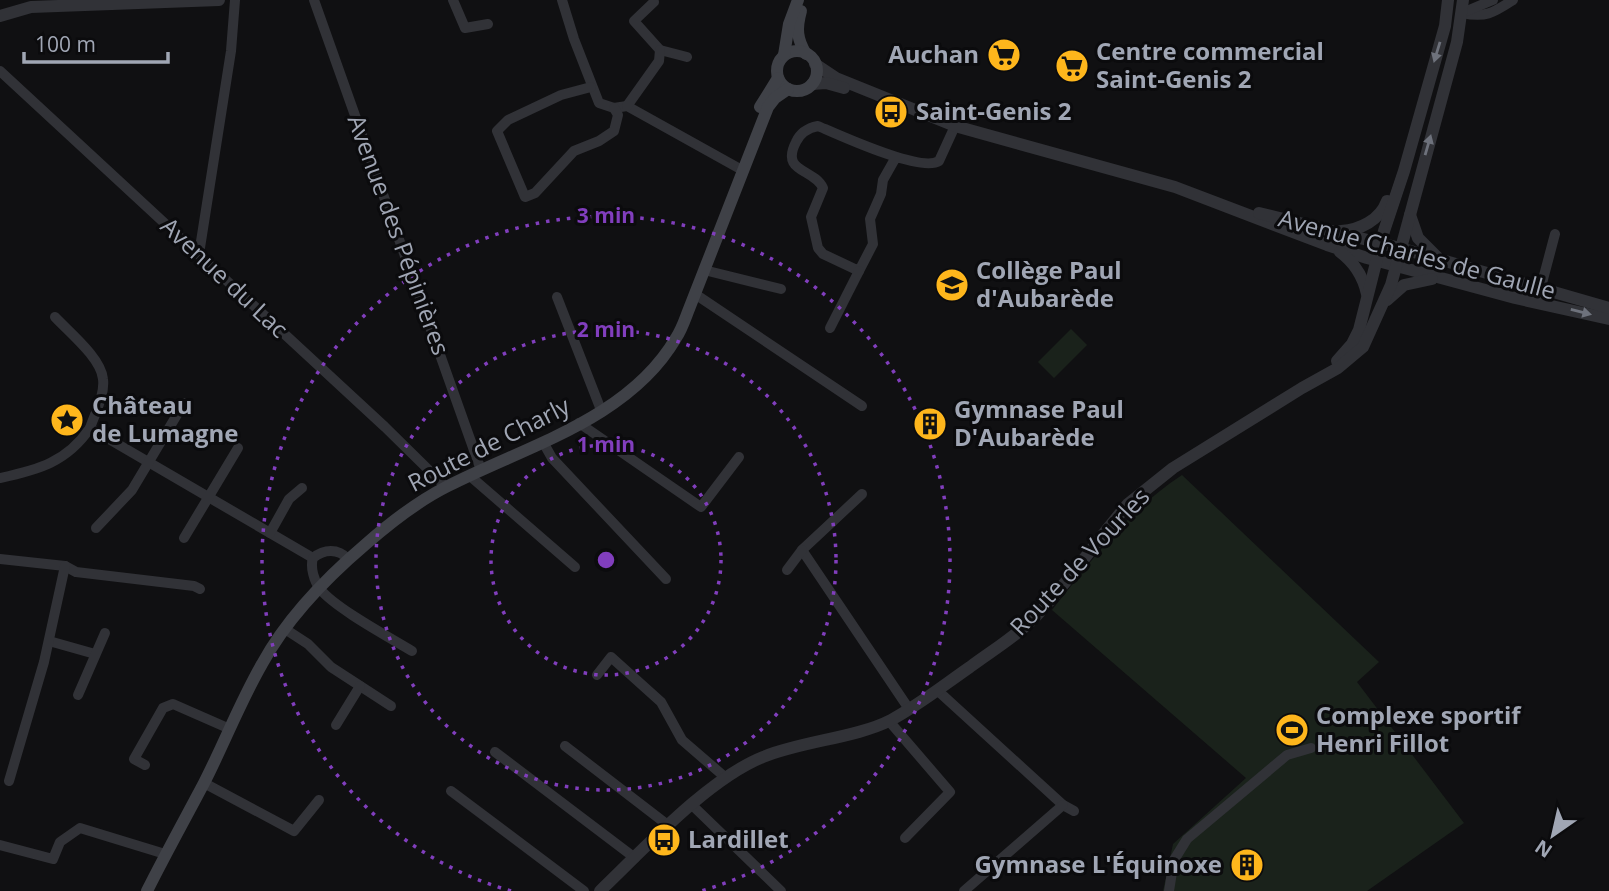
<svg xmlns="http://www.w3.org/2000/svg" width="1609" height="891" viewBox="0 0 1609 891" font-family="'Open Sans',sans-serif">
  <rect width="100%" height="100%" fill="#101012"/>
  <g fill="#1a221b">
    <polygon points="1071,329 1087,345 1054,378 1038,362"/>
    <path d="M1182,475L1379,662L1357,682L1464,823L1367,891H1163L1173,844L1246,778L1052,610C1094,558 1126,512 1182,475Z"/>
  </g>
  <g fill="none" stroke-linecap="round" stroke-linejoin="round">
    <g stroke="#313237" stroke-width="10">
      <polyline points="314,0 481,470"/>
      <polyline points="453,0 465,28 488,24"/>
      <polyline points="562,0 574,39 599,103 614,108 627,106 742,170"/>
      <polyline points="654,2 634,21 660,50 687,57"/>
      <path d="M1462,13C1486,18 1493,13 1513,0"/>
      <polyline points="1462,13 1493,0"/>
      <polyline points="0,71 385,427 446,487"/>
      <polyline points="591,87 561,95 508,120 497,131 525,197 535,193 574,151 599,141 614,131 618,115 614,108"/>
      <polyline points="627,106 659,61 660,50"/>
      <path d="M896,157L883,180L881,194L870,219L873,244L859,271L823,254L818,248L811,217L823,188C814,168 780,173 796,142C800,133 808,128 818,126C839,135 921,173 939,161L955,126"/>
      <polyline points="199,254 231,51 235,0"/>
      <polyline points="704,270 781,289"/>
      <polyline points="695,294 862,406"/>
      <polyline points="557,297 601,410"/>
      <polyline points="1537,302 1555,234"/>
      <path d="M55,317C70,333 101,358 103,379C105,395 95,413 90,428L313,558"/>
      <polyline points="830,328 859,271"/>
      <polyline points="579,423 701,507 739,457"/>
      <polyline points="543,442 552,458 666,579"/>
      <polyline points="470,476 575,567"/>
      <path d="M0,478C38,470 67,462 90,428"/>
      <polyline points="862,494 802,550 909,709"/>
      <polyline points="96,528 132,490 184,403"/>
      <polyline points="270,533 289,499 302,488"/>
      <polyline points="184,538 238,448"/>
      <polyline points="0,559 65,566 76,572 194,586 200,589"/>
      <path d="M348,559C338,548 324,549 313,558C310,567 314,581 320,589C335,608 389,637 412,651"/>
      <polyline points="787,570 802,550"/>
      <polyline points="285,629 308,644 331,667 391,706"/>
      <polyline points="49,641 95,654"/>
      <polyline points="597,675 611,657 661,702 682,740 726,778"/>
      <polyline points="937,690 1063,805 1074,811"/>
      <polyline points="78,695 105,633"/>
      <polyline points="889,721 950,792 905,838"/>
      <polyline points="336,725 360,686"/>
      <polyline points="565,746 669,826"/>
      <polyline points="495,752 635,858"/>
      <polyline points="145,765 134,759 163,708 173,704 230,729"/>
      <polyline points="9,781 44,662 65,566"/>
      <polyline points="204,783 294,831 319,800"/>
      <polyline points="451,791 584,891"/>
      <polyline points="692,805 781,891"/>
      <polyline points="0,845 53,859 60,842 80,828 165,854"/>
      <polyline points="964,891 1063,805"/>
      <polyline points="1169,891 1174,860 1187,839 1287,755 1311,748"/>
    </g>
    <g stroke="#313237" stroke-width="12">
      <polyline points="0,16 31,7 219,0"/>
      <polyline points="815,64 836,78 955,126 1175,187 1327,245 1367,258 1515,298 1609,319"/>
      <polyline points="812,84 826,83 844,88"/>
      <polyline points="1259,213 1400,248 1609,308"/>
      <polyline points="1410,215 1418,238 1437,257"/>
      <path d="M1341,231C1360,230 1380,220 1387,201"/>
      <path d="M1340,252C1355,263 1363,276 1367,294"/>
      <polyline points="1387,300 1404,285 1432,279"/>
      <polyline points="1337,361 1352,344 1359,330 1384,231 1404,171 1445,26 1448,0"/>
      <path d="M600,891C644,849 708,779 763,757C802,741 856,738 891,720C919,705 944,685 970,667C993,650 1018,635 1037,615C1070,580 1097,540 1128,504L1173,468L1302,388L1338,368L1363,347L1391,285L1457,42L1463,0"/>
    </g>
    <g stroke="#3f4147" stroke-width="12">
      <path d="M801,11C796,29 797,39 806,54"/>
      <circle cx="797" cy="71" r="20"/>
      <polyline points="784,55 789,24 798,0"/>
      <polyline points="760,107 778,78"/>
      <path d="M147,891C165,855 185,819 204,783C224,744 240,702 262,664C287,618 326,578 366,544C391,522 418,501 448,486C526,446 629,419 676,338C682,329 685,319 689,309L768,107L775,98L788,89"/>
    </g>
  </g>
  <defs><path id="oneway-solid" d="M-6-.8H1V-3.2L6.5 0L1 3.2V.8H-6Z" transform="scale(1.75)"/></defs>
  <g fill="#6e727c">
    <use href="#oneway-solid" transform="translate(1437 52) rotate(107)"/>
    <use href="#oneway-solid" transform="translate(1428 145) rotate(-74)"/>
    <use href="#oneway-solid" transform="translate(1581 312) rotate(14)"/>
  </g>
  <g fill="none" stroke="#813ebd" stroke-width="3.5" stroke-dasharray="3.5 7">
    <circle cx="606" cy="560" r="115"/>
    <circle cx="606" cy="560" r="230"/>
    <path d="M511 891A344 344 0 1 1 701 891"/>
  </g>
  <defs>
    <symbol id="supermarket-disc" viewBox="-11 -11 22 22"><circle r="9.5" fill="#feb61c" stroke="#0b0b0d"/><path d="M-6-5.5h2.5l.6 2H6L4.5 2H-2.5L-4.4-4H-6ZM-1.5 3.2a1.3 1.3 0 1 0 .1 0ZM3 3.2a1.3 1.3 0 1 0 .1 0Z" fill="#111"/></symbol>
    <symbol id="bus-disc" viewBox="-11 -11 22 22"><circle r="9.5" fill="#feb61c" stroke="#0b0b0d"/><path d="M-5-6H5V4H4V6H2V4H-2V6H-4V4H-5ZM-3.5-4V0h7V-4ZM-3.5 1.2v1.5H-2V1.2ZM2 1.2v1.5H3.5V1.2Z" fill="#111"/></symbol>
    <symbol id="school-disc" viewBox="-11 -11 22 22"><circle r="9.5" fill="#feb61c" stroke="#0b0b0d"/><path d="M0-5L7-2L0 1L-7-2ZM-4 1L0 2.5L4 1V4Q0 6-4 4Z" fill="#111"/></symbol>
    <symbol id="sight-disc" viewBox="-11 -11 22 22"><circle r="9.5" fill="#feb61c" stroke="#0b0b0d"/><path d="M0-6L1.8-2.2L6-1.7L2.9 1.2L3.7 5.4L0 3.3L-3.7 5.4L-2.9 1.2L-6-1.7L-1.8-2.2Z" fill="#111"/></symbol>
    <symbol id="building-disc" viewBox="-11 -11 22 22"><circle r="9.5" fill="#feb61c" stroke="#0b0b0d"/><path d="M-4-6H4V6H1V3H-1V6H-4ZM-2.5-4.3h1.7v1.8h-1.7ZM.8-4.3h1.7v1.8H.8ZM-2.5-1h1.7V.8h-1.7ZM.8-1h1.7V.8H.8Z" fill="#111"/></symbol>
    <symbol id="stadium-disc" viewBox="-11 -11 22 22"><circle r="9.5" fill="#feb61c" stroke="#0b0b0d"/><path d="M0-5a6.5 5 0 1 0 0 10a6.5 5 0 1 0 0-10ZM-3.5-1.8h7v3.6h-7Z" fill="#111"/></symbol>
  </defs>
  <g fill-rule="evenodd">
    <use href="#supermarket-disc" x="985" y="36" width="38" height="38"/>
    <use href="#supermarket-disc" x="1053" y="47" width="38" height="38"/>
    <use href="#bus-disc" x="872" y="93" width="38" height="38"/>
    <use href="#school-disc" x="933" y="266" width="38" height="38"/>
    <use href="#sight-disc" x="48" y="401" width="38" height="38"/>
    <use href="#building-disc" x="911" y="405" width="38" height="38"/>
    <use href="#stadium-disc" x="1273" y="711" width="38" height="38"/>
    <use href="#bus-disc" x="645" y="821" width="38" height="38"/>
    <use href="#building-disc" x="1228" y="846" width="38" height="38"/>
  </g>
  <g text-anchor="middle" stroke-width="6" stroke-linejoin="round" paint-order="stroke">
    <g font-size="24" font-weight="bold" fill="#a0a6b4" stroke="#0b0b0d" text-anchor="start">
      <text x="1096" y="60">Centre commercial<tspan x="1096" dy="28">Saint-Genis 2</tspan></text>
      <text x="979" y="63" text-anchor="end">Auchan</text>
      <text x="916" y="120">Saint-Genis 2</text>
      <text x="976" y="279">Collège Paul<tspan x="976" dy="28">d'Aubarède</tspan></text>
      <text x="92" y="414">Château<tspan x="92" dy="28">de Lumagne</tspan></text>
      <text x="954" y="418">Gymnase Paul<tspan x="954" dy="28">D'Aubarède</tspan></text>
      <text x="1316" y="724">Complexe sportif<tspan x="1316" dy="28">Henri Fillot</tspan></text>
      <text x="688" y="848">Lardillet</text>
      <text x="1222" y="873" text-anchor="end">Gymnase L'Équinoxe</text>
    </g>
    <g font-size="24" fill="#a0a6b4" stroke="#0b0b0d">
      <text transform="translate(398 235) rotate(70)" y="8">Avenue des Pépinières</text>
      <text transform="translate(1417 255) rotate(15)" y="8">Avenue Charles de Gaulle</text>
      <text transform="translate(224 278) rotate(43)" y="8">Avenue du Lac</text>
      <text transform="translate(489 445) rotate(-27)" y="8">Route de Charly</text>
      <text transform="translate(1080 562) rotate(-47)" y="8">Route de Vourles</text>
    </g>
  </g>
  <circle cx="606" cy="560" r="10" fill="#813ebd" stroke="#0b0b0d" stroke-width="3.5"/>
  <g font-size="21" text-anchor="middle" font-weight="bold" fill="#813ebd" stroke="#0b0b0d" stroke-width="6" stroke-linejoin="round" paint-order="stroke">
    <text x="606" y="223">3 min</text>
    <text x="606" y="337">2 min</text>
    <text x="606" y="452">1 min</text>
  </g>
  <g transform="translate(1553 835) rotate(214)" stroke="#0b0b0d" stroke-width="5" paint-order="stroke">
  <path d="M0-5L12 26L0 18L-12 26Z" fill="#a0a6b4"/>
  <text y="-10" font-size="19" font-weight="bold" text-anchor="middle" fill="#a0a6b4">N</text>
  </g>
  <path d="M24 52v10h144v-10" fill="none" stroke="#a0a6b4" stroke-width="3.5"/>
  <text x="35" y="52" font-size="21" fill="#a0a6b4" stroke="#0b0b0d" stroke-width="5" paint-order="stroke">100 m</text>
</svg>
